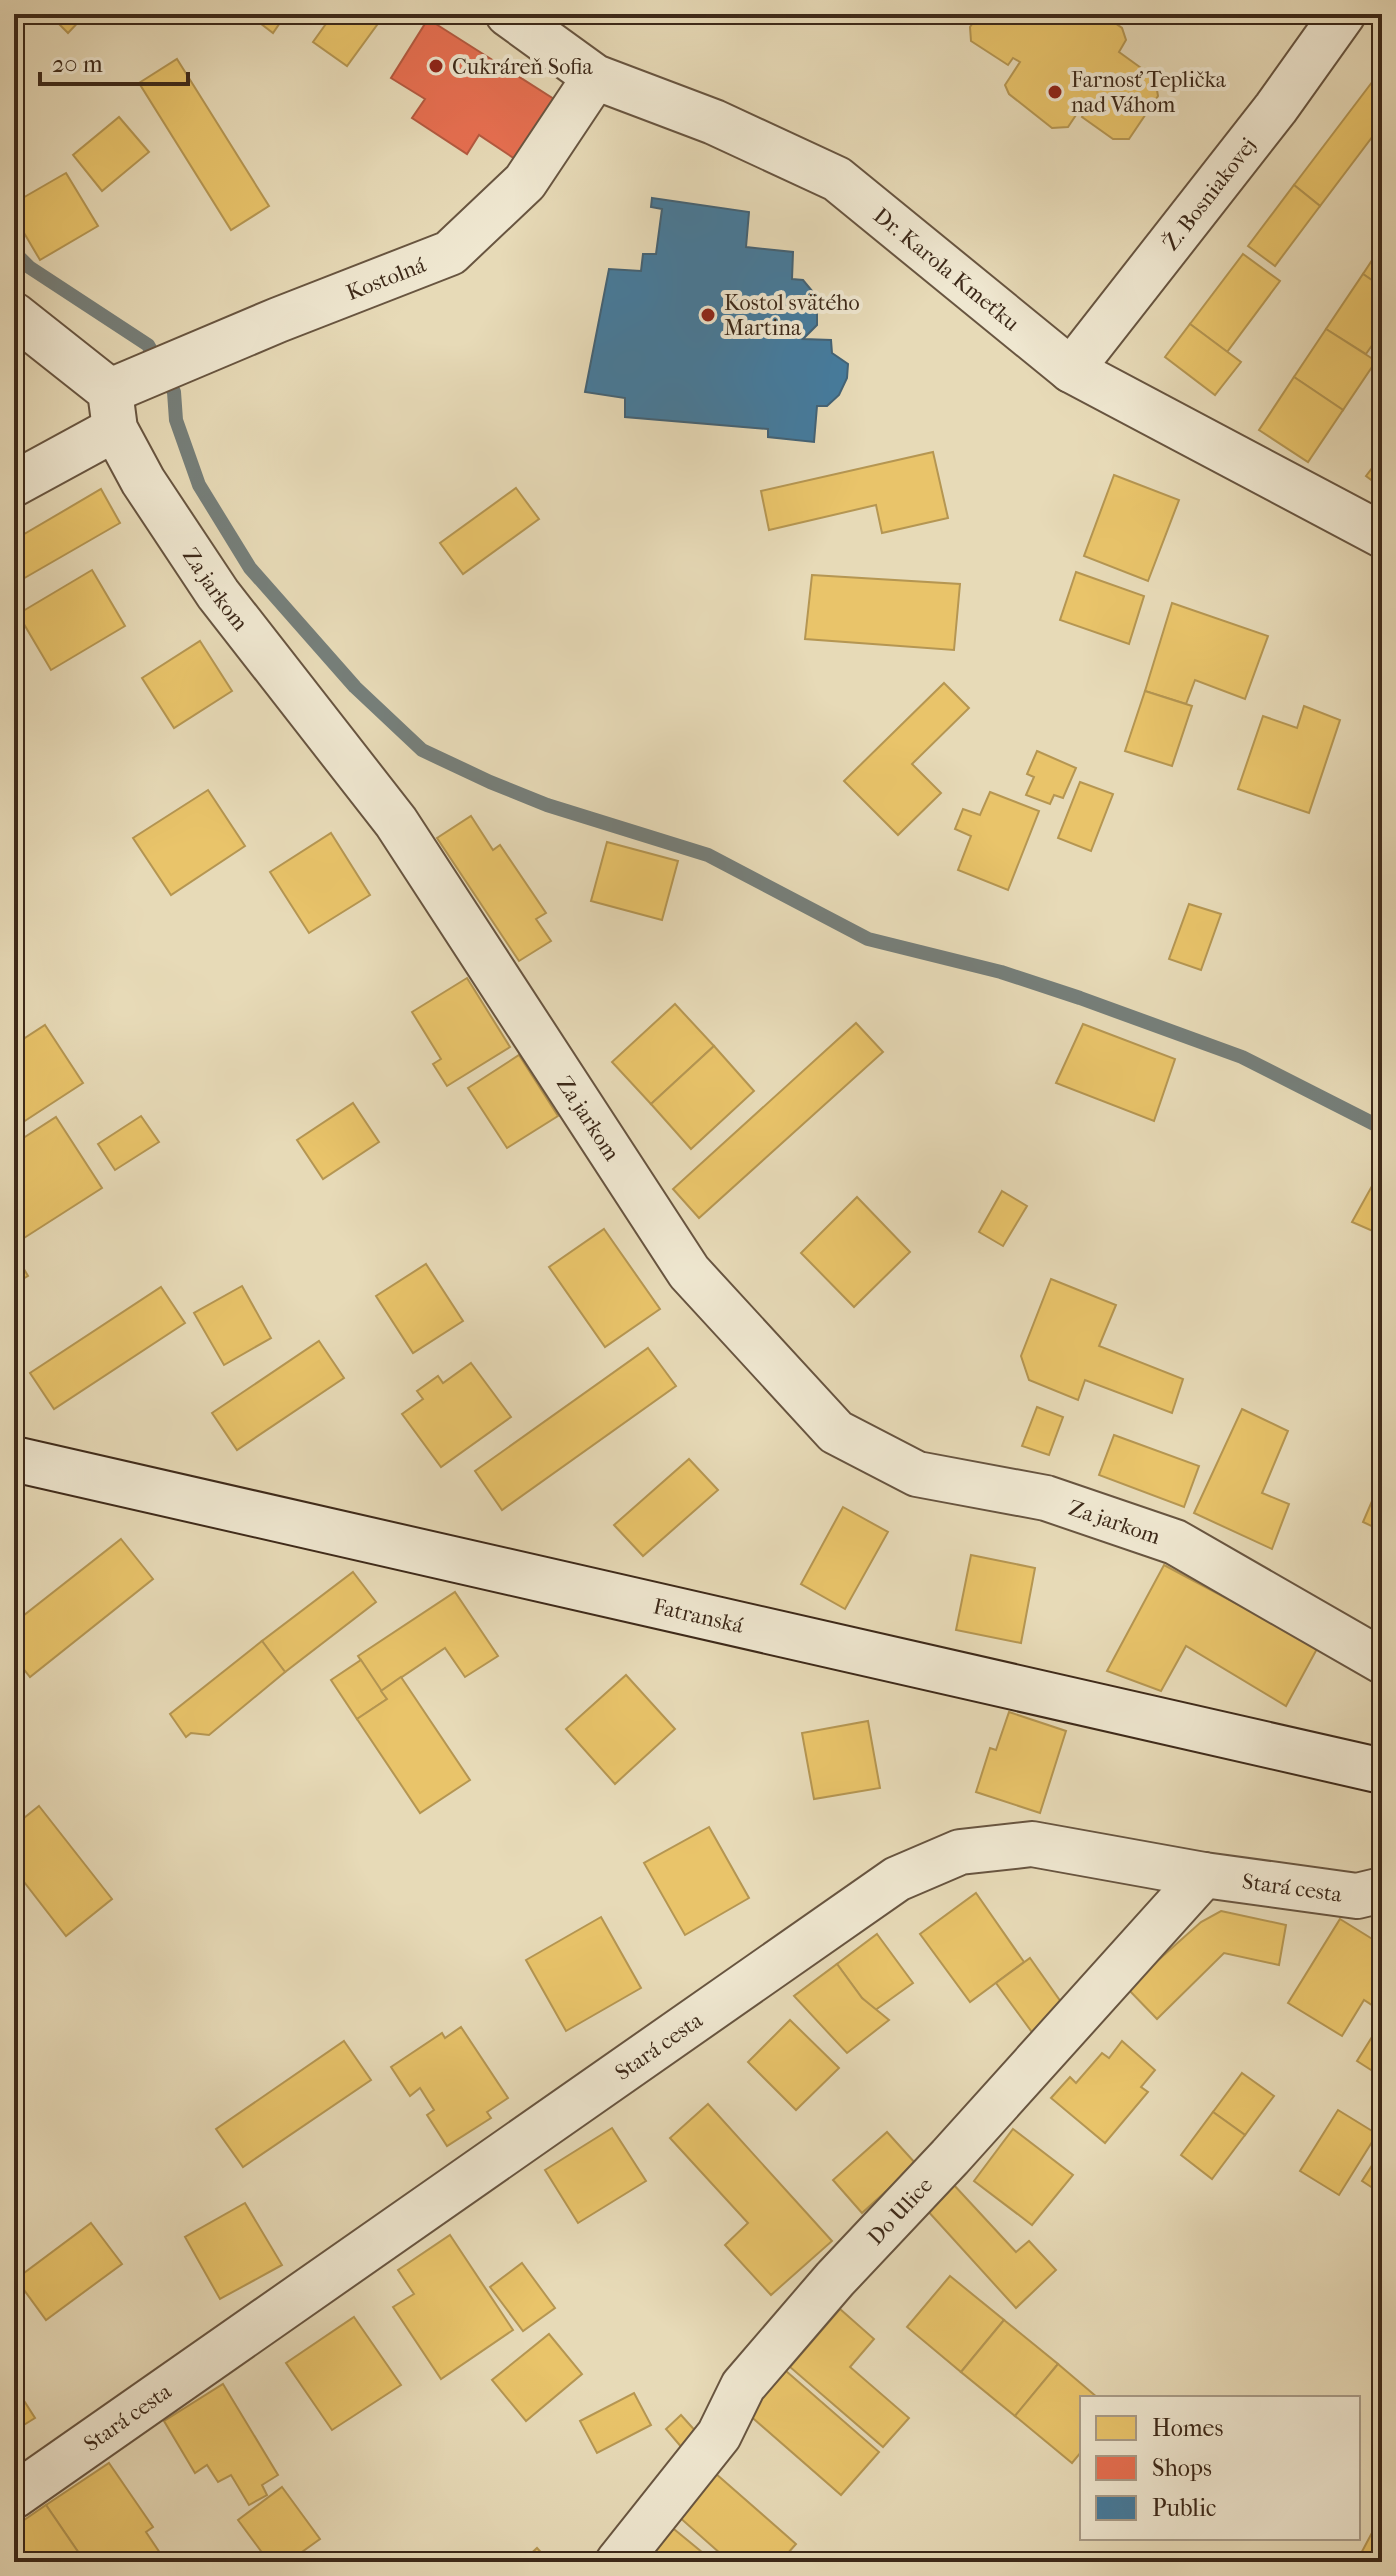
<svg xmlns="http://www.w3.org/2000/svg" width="1396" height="2576" viewBox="0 0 1396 2576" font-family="'IM FELL French Canon',serif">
  <rect width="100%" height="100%" fill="#e7dab7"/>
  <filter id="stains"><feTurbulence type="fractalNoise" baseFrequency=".0025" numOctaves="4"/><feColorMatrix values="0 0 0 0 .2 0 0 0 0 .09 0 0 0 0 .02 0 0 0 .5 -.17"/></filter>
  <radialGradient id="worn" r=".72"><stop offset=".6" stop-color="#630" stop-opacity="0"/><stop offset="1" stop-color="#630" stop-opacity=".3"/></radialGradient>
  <g fill="#e9c46a" stroke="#b59652" stroke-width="2">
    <polygon points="49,14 86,14 68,33"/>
    <polygon points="248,14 286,14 273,33"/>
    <polygon points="333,14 385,14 347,66 313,42"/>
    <polygon points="626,14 644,14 640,22"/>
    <polygon points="979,14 1102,14 1122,28 1126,40 1119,52 1155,78 1158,96 1129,139 1113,139 1082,117 1087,109 1082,106 1068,127 1052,128 1009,94 1005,85 1020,62 1013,58 1008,65 971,41 970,27"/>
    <polygon points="177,59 269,206 231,230 139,83"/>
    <polygon points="1379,73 1382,75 1382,124 1320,206 1294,185"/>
    <polygon points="119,117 149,152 102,191 73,155"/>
    <polygon points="66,173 98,226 40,260 14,216 14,203"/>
    <polygon points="1294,185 1320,206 1275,266 1248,246"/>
    <polygon points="1382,245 1382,287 1363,274"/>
    <polygon points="1243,254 1280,281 1227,352 1190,324"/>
    <polygon points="1363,274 1382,287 1382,331 1366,354 1326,329"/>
    <polygon points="1190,324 1241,362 1215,395 1165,357"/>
    <polygon points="1326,329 1376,361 1343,410 1294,377"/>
    <polygon points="1294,377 1343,410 1308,462 1259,430"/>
    <polygon points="933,452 948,518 882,533 876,505 769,530 761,491"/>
    <polygon points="1382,455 1382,488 1366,476"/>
    <polygon points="1114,475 1179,500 1148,581 1084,556"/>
    <polygon points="516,488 539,519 463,574 440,543"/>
    <polygon points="101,489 120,523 21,580 14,569 14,540"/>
    <polygon points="92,570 125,626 51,670 18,614"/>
    <polygon points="1076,572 1144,596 1129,644 1060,620"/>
    <polygon points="812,575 960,584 954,650 805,639"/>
    <polygon points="1172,603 1268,636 1245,699 1195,680 1186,704 1145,691"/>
    <polygon points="200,641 232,691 174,728 142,678"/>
    <polygon points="944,683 969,708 912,764 941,793 898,835 844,781"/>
    <polygon points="1145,691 1192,706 1172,766 1125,751"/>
    <polygon points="1304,706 1340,720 1309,813 1238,789 1263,716 1297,728"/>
    <polygon points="1037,751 1076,768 1063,798 1054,795 1050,804 1026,795 1034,777 1027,774"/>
    <polygon points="1080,782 1113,794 1091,851 1058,838"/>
    <polygon points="208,790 245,846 171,895 133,838"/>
    <polygon points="990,792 1039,811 1008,890 958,870 971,836 955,829 963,809 980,815"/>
    <polygon points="471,816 493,850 500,845 546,913 536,919 551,941 519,961 437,838"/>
    <polygon points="331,833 370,895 309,933 270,872"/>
    <polygon points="607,842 678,861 662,920 591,901"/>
    <polygon points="1189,904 1221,914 1201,970 1169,959"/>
    <polygon points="467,978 510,1047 447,1086 433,1064 441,1059 412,1012"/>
    <polygon points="675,1004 714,1046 651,1104 612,1062"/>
    <polygon points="856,1023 883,1052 699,1218 673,1189"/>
    <polygon points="1083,1024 1175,1059 1154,1121 1056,1083"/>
    <polygon points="45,1025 83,1083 14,1128 14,1045"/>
    <polygon points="714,1046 754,1091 691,1149 651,1104"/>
    <polygon points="519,1055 558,1116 507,1148 468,1088"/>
    <polygon points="353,1103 379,1142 323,1179 297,1140"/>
    <polygon points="141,1116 159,1142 115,1170 98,1144"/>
    <polygon points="56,1117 102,1188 24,1238 14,1223 14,1144"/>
    <polygon points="1382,1168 1382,1235 1352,1222"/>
    <polygon points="1002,1191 1027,1206 1003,1246 979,1232"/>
    <polygon points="857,1197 910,1252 854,1307 801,1253"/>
    <polygon points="604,1229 660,1309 605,1347 549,1267"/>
    <polygon points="14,1252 28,1276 14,1284"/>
    <polygon points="426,1264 463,1321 413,1353 376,1296"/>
    <polygon points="1051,1279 1116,1305 1099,1346 1183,1379 1172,1413 1085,1380 1078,1400 1029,1380 1021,1356"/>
    <polygon points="242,1286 271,1338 224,1365 194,1313"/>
    <polygon points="161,1287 185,1323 54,1409 30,1373"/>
    <polygon points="319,1341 344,1378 237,1450 212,1413"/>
    <polygon points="648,1348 676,1386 502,1510 475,1471"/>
    <polygon points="471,1363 511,1417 441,1467 402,1414 423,1399 417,1391 438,1376 443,1383"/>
    <polygon points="1037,1407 1063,1417 1049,1455 1022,1446"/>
    <polygon points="1242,1409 1288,1431 1262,1493 1289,1504 1272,1549 1194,1513"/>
    <polygon points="1114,1435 1199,1466 1184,1507 1099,1475"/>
    <polygon points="689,1459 718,1490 643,1556 614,1525"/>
    <polygon points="1382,1478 1382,1531 1363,1522"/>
    <polygon points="843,1507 888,1532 845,1609 801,1584"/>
    <polygon points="121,1539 153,1579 30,1677 14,1657 14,1623"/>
    <polygon points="971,1555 1035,1568 1021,1643 956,1630"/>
    <polygon points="1164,1565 1318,1647 1286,1706 1186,1646 1161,1691 1107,1671"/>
    <polygon points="353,1572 376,1602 285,1672 262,1641"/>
    <polygon points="455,1592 498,1656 465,1677 445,1648 381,1691 358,1656"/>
    <polygon points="262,1641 285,1672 209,1735 191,1733 186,1737 170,1714"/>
    <polygon points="361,1660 387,1699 357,1719 331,1680"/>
    <polygon points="626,1675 675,1729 615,1784 566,1729"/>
    <polygon points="401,1677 470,1780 420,1813 357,1719 387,1699 381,1691"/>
    <polygon points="1009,1712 1066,1731 1040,1813 976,1792 990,1748 996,1750"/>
    <polygon points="868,1721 880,1788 814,1799 802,1733"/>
    <polygon points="39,1806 112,1899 66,1936 14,1869 14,1826"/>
    <polygon points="709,1827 749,1898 685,1935 644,1863"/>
    <polygon points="976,1893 1024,1962 970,2002 920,1934"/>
    <polygon points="1221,1911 1286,1925 1279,1965 1224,1953 1157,2019 1127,1988 1201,1922"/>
    <polygon points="601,1917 641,1988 566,2031 526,1960"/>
    <polygon points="1340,1919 1382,1945 1382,2002 1378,2009 1364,2000 1342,2036 1288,2003"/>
    <polygon points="877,1934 913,1983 874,2011 862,1998 837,1964"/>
    <polygon points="1030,1958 1061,2002 1034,2035 996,1983"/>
    <polygon points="837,1964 862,1998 889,2020 847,2053 794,1996"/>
    <polygon points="790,2020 839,2068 796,2110 748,2062"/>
    <polygon points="1382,2021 1382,2077 1357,2061"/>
    <polygon points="461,2027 508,2098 487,2112 491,2118 447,2146 427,2115 434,2110 420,2088 410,2096 391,2067 442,2033 445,2038"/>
    <polygon points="344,2041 371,2080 243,2167 216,2129"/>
    <polygon points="1122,2041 1155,2070 1141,2087 1148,2092 1105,2143 1051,2098 1070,2077 1076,2083 1102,2053 1109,2058"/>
    <polygon points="1242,2073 1274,2096 1245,2135 1213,2112"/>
    <polygon points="708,2104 832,2241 771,2295 725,2245 748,2223 670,2138"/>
    <polygon points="1338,2110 1377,2134 1339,2195 1300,2171"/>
    <polygon points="1213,2112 1245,2135 1212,2179 1181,2155"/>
    <polygon points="612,2128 646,2181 578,2223 545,2170"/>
    <polygon points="1013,2129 1073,2175 1032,2225 974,2181"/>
    <polygon points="887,2132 916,2164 862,2213 833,2180"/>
    <polygon points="1382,2150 1382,2194 1362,2181"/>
    <polygon points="953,2184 1016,2252 1029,2241 1056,2270 1016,2308 926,2209"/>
    <polygon points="245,2203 282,2265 220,2299 185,2237"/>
    <polygon points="91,2223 122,2264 46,2320 16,2279"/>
    <polygon points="450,2235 513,2330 441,2379 393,2307 414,2294 398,2270"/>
    <polygon points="522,2263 555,2308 523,2331 490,2287"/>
    <polygon points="950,2276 1004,2320 961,2372 907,2327"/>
    <polygon points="840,2309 874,2339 850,2367 909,2418 883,2447 790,2367"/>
    <polygon points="354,2317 401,2385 332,2430 286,2363"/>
    <polygon points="1004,2320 1058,2364 1015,2416 961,2372"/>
    <polygon points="549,2334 582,2374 526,2421 492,2380"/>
    <polygon points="1058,2364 1098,2398 1082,2398 1082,2451 1072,2463 1015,2416"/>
    <polygon points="786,2371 879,2452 841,2495 748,2414"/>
    <polygon points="223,2384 278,2475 262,2485 267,2495 249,2505 231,2475 218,2482 207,2465 195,2473 164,2421"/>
    <polygon points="14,2385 35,2418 14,2431"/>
    <polygon points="634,2393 651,2425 597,2453 580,2421"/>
    <polygon points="681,2415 699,2435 683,2449 666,2429"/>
    <polygon points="109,2463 153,2527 146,2532 166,2562 85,2562 46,2505"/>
    <polygon points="715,2473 796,2544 780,2562 730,2562 678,2516"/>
    <polygon points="282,2487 320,2539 288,2562 269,2562 238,2520"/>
    <polygon points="46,2505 85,2562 18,2562 14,2556 14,2527"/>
    <polygon points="1382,2514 1382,2562 1364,2562 1358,2559"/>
    <polygon points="669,2525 714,2562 639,2562"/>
    <polygon points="537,2548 550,2562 522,2562"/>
  </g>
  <polygon fill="#e76f51" stroke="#b45a40" stroke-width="2" points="428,19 554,99 515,159 479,135 467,154 412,118 425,99 391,78"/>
  <polygon fill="#457b9d" stroke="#436275" stroke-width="2" points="652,198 749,212 746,247 793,252 792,279 803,280 817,297 827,297 827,304 817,305 817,325 803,339 831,340 832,353 848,364 847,378 839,395 827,406 817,406 814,442 768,437 768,429 625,417 625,398 585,392 609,269 641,271 643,254 656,254 662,209 651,207"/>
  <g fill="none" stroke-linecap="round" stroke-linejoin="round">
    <polyline stroke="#767f7a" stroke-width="14" points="14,252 29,267 148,345 174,392 176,420 199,485 250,568 355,687 422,750 490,782 547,805 708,855 868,939 1001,972 1080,998 1242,1057 1382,1128"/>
    <defs>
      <g id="minor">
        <path id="s1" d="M508,14L595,77L714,122L837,179L1071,370L1382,535"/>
        <path id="s2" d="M14,315L110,391L115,429L143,481L218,594L396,822L689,1272L836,1432L917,1474L1046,1498L1175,1542L1382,1661"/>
        <path id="s3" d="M1071,370L1276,108L1343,14"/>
        <path id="s4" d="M110,391L278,320L450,253L525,182L595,77"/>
        <polyline points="14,484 115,429"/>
        <path id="s5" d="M14,2496L897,1879L960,1852L1032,1844L1204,1875L1357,1896L1382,1890"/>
        <path id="s6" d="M618,2562L719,2435L743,2386L835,2279L950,2157L1204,1875"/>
      </g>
      <g id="secondary">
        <path id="s7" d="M14,1459L1382,1771"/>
      </g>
    </defs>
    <use href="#minor" stroke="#685540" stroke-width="48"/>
    <use href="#secondary" stroke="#3d2919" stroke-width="48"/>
    <use href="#minor" stroke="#efe7d0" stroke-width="44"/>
    <use href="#secondary" stroke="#efe7d0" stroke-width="44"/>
  </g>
  <g fill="#8f2418" stroke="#efe7d0" stroke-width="3">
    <circle cx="436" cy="66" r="8"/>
    <circle cx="1055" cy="92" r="8"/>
    <circle cx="708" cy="315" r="8"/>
  </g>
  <g text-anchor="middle" stroke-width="8" stroke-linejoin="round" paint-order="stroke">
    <g font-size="22" fill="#3d2919" stroke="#efe7d0" text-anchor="start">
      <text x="452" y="74">Cukráreň Sofia</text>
      <text x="1071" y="87">Farnosť Teplička<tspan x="1071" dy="25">nad Váhom</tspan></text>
      <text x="724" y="310">Kostol svätého<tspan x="724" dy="25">Martina</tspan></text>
    </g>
    <g font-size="22" fill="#3d2919" stroke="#efe7d0">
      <text dy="8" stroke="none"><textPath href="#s3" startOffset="224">Ž. Bosniakovej</textPath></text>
      <text dy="8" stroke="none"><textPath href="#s1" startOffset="512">Dr. Karola Kmeťku</textPath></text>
      <text dy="8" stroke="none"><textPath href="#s4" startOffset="298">Kostolná</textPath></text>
      <text dy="8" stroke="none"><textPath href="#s2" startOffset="350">Za jarkom</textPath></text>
      <text dy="8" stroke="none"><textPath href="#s2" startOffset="998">Za jarkom</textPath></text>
      <text dy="8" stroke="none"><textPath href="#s2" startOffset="1694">Za jarkom</textPath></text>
      <text dy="8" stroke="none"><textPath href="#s7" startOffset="702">Fatranská</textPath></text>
      <text dy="8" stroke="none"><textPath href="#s5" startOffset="1482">Stará cesta</textPath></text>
      <text dy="8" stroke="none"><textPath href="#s5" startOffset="786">Stará cesta</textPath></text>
      <text dy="8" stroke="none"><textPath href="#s6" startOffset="452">Do Ulice</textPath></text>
      <text dy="8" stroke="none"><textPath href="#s5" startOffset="138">Stará cesta</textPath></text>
    </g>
  </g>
  <rect width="1396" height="2576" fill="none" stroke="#e7dab7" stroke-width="48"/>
  <rect x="16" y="16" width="1364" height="2544" fill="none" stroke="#3d2919" stroke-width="4"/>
  <rect x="24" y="24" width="1348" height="2528" fill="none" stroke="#3d2919" stroke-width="2"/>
  <rect x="1080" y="2396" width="280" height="144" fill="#efe7d0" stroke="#a89b87" stroke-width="2"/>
  <rect x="1096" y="2416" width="40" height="24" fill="#e9c46a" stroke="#a89b87" stroke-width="2"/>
  <text x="1152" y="2436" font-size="24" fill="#3d2919">Homes</text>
  <rect x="1096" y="2456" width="40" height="24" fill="#e76f51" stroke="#a89b87" stroke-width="2"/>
  <text x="1152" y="2476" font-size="24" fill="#3d2919">Shops</text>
  <rect x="1096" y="2496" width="40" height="24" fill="#457b9d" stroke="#a89b87" stroke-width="2"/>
  <text x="1152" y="2516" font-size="24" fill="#3d2919">Public</text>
  <path d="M40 72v12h148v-12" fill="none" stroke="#3d2919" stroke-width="4"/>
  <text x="52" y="72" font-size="24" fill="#3d2919" stroke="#efe7d0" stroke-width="6" paint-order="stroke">20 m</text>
  <rect width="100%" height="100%" filter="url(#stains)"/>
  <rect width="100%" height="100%" fill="url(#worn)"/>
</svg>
